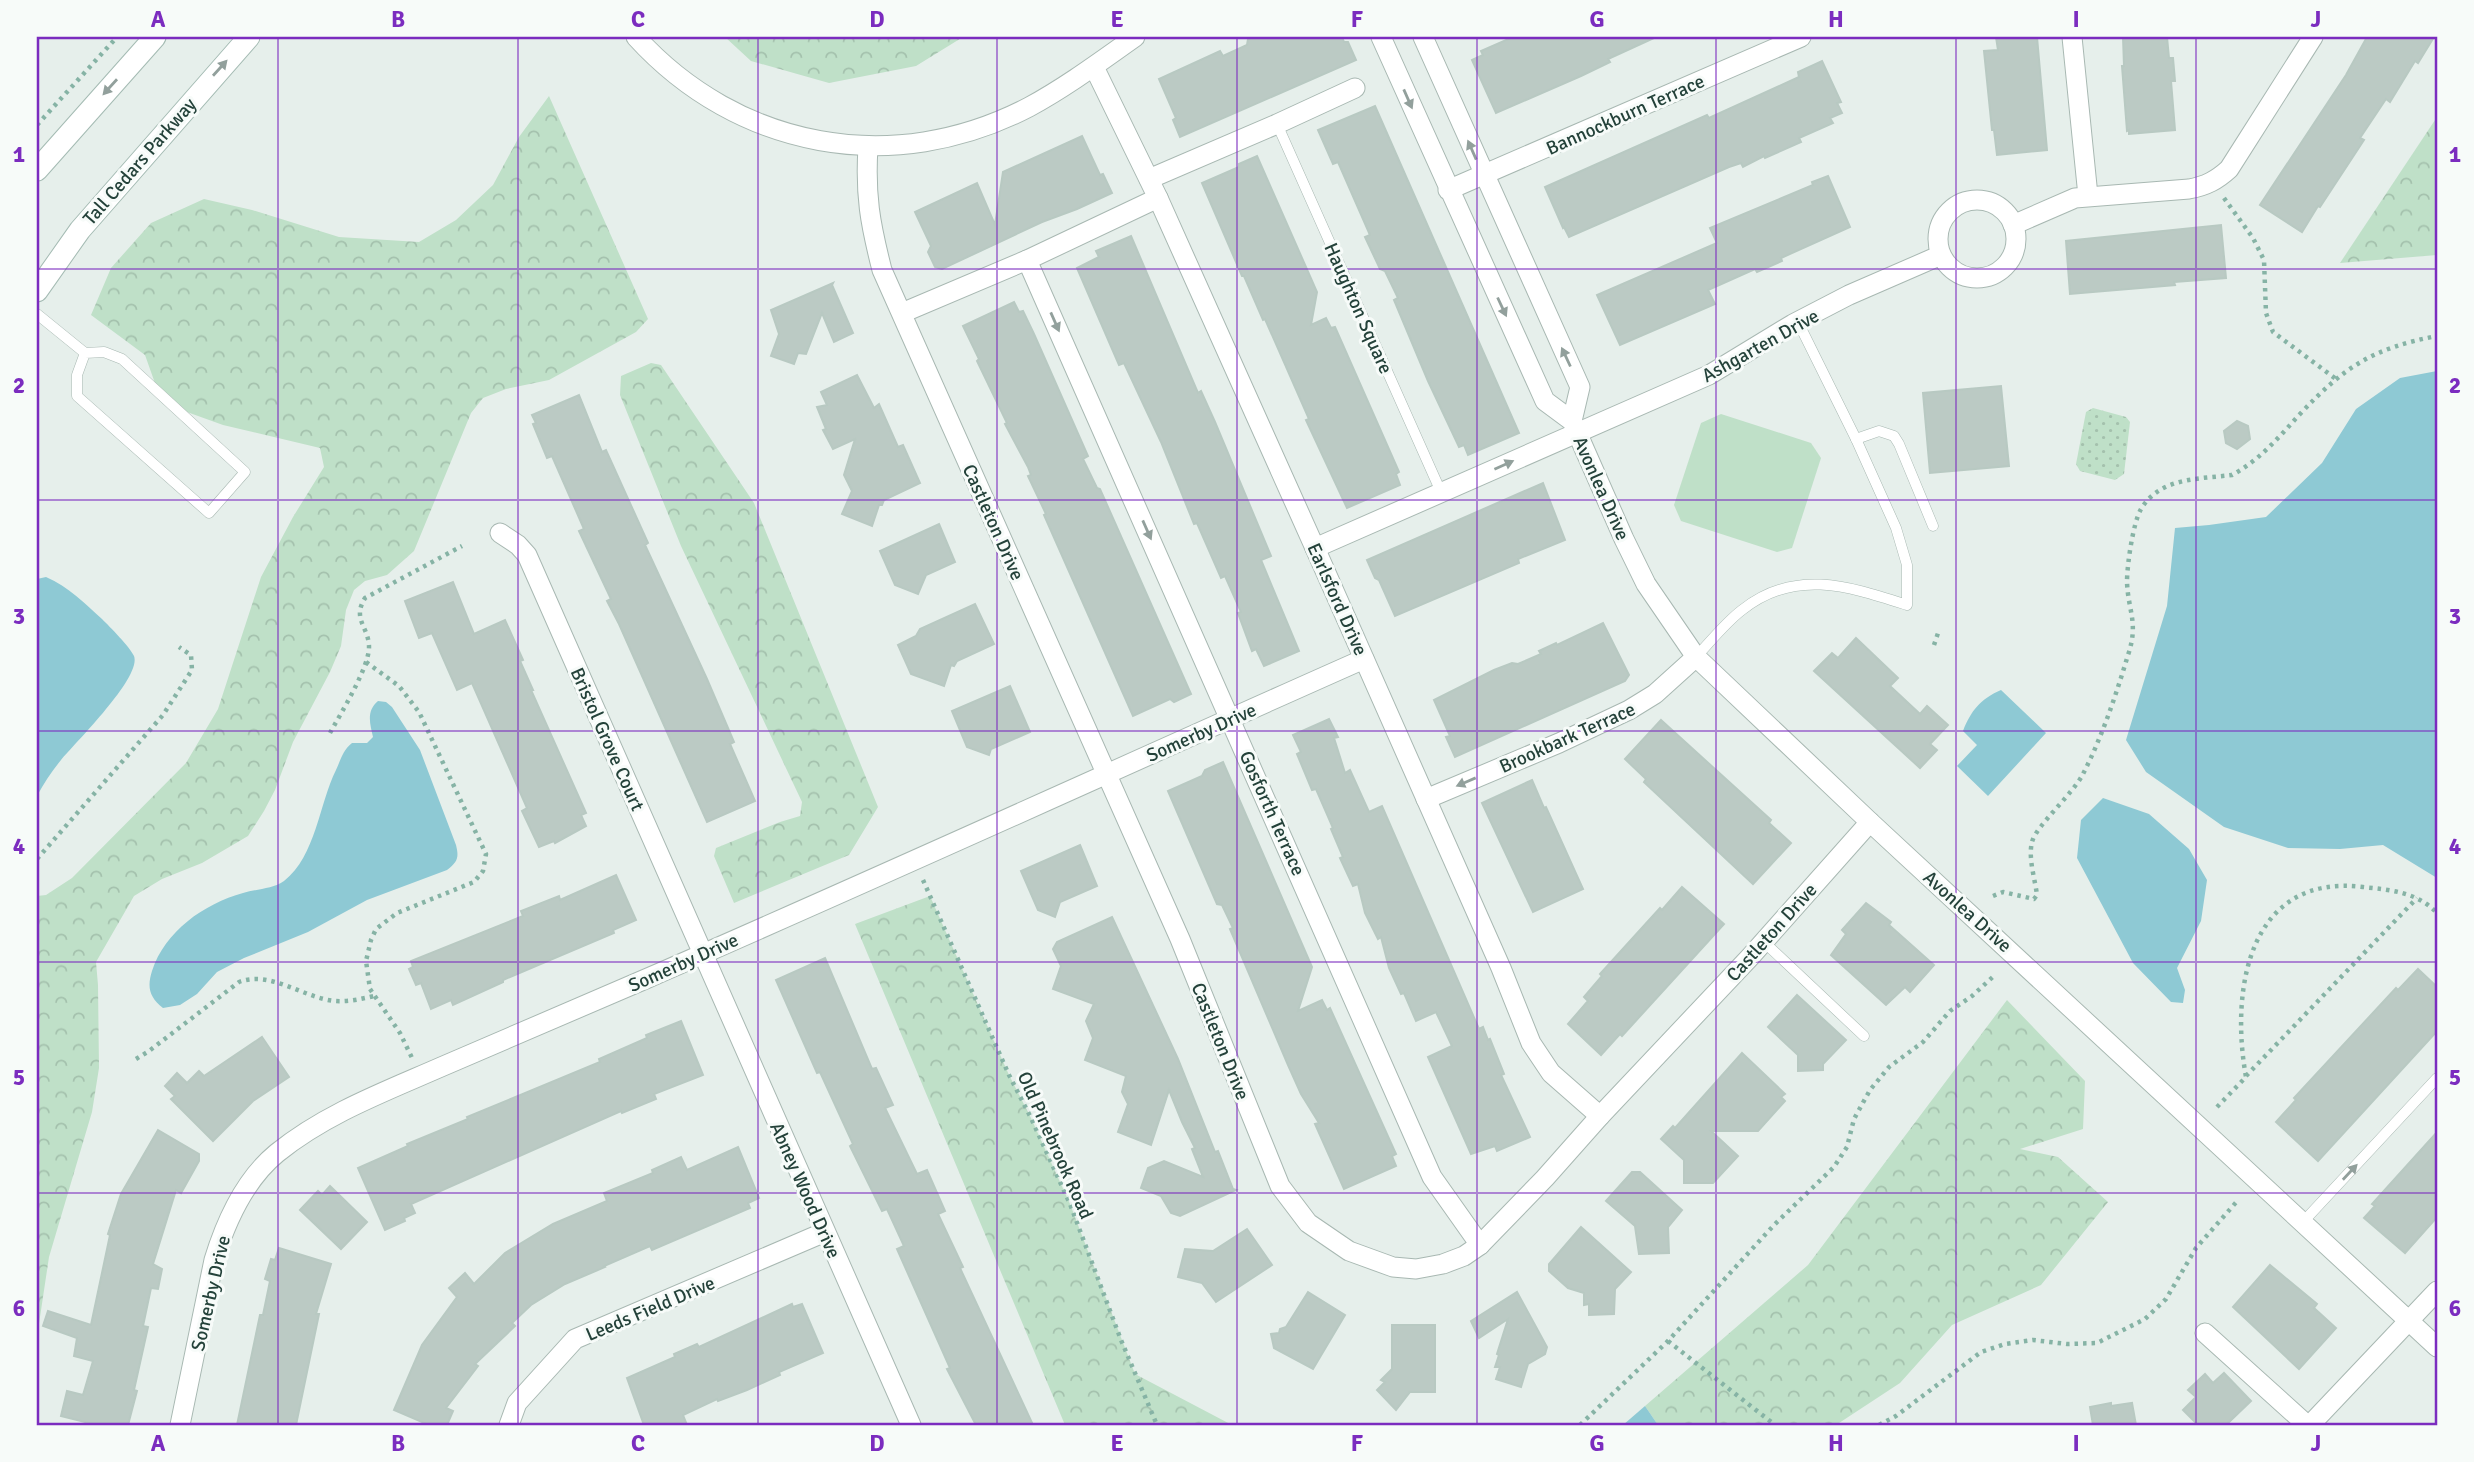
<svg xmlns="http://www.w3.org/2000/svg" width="2474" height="1462" viewBox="0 0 2474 1462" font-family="Signika,sans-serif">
  <defs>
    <pattern id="green-dots" width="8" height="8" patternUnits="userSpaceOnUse" patternTransform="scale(1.75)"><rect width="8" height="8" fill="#bfe0c8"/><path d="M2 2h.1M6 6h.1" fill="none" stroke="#a4c1ad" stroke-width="1.8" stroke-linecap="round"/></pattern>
    <pattern id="forest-crowns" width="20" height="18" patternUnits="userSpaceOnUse" patternTransform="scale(1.75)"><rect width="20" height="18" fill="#bfe0c8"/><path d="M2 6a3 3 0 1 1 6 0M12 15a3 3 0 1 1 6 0" fill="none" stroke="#a4c1ad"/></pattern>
  </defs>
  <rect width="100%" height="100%" fill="#e6efeb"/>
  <polygon fill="url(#green-dots)" points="2093,408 2126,417 2130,422 2124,474 2115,480 2080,471 2076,464 2086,412"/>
  <g fill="url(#forest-crowns)">
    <polygon points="725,37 724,37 963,37 916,66 829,83 751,61"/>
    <polygon points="549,96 648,319 636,332 549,380 506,389 483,398 471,413 414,551 387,575 365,581 354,590 346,610 341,646 330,672 293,742 275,790 264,811 248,836 202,863 162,879 134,896 96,962 98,985 99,1068 92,1112 49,1257 37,1337 37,896 46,895 72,878 186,763 218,709 261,577 293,517 324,467 320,448 223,425 162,403 145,355 91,315 111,268 151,223 204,199 252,210 339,237 419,242 456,220 493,185 519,137"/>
    <polygon points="2437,117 2437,255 2340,263"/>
    <polygon points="651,363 661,365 754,503 878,807 849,855 734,903 714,856 716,848 780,822 800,816 802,802 681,546 620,395 621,376"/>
    <polygon points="930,896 1009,1075 1031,1118 1070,1204 1135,1374 1232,1425 1065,1425 855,924"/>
    <polygon points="2007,1000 2085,1081 2083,1129 2020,1149 2058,1157 2108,1202 2041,1285 1952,1325 1900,1383 1836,1425 1658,1425 1645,1406 1808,1265"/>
  </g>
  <polygon fill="#bfe0c8" points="1721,414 1811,443 1821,458 1792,548 1777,552 1681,521 1674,505 1701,423"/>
  <g fill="#8ec9d4">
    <polygon points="2437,371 2437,878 2383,845 2340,849 2288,848 2224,827 2146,772 2126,740 2167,606 2175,528 2209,525 2266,517 2322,463 2356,409 2400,378"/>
    <path d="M46,577C69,587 84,603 102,619C110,627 130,647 134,656C142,677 75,743 61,760C52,771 44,783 37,796V579Z"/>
    <path d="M2001,690L2046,733L1988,796L1957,766L1977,745L1963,731C1971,711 1980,699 2001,690Z"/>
    <path d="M378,701L386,702L392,707L420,750L456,845C459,857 458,862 447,870L367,900L308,932L244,958L217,972L197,994L180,1005L163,1008C149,997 147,987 152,971C165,931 204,904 243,893C256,889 273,889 284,881C316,856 319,804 336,770C341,759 343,750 352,743H367L373,737C370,724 366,711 378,701Z"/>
    <polygon points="2103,798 2149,814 2189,849 2207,880 2201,921 2177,968 2185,990 2183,1003 2171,1002 2133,963 2077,858 2081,820"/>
    <polygon points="1645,1406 1658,1425 1623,1425"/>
  </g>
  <g fill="#bbcac4" stroke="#b8c9c2" stroke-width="2">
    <polygon points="1254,37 1342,37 1344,42 1348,42 1356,60 1180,137 1173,120 1176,118 1159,79 1220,51 1223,56 1247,45 1248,39"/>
    <polygon points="1513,37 1656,37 1608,59 1610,62 1581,76 1496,113 1472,60 1483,55 1481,51"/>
    <polygon points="1996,37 2037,37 2047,150 1997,155 1994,130 1992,130 1984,51 1998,50"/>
    <polygon points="2123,37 2167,37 2169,58 2173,58 2175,81 2171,81 2175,130 2129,134 2129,130 2127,131 2122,66 2124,66"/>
    <polygon points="2367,37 2434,37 2418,63 2415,61 2390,102 2386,99 2360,138 2364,140 2320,207 2318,206 2302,232 2260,205 2346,75"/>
    <polygon points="1822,61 1841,102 1837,103 1842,113 1830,118 1833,123 1799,138 1801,142 1765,158 1764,156 1743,167 1741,163 1729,167 1569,237 1564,227 1563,228 1545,187 1707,115 1709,118 1799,77 1798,72"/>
    <polygon points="1375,106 1519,433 1468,455 1464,445 1459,447 1428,381 1394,300 1398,298 1385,271 1380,269 1365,237 1370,235 1338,162 1333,164 1318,130"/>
    <polygon points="1082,136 1100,175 1103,174 1112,193 1077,209 1042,222 942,269 935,267 928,252 931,246 915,212 977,183 995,225 1003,172"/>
    <polygon points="1257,156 1317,292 1311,325 1326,318 1331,328 1335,327 1399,472 1396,474 1400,485 1347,508 1306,420 1309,419 1265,319 1263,320 1244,276 1242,276 1202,183 1239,167 1239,164"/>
    <polygon points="1828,176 1850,227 1781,258 1782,261 1757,272 1755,269 1708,290 1715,304 1620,345 1597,295 1717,243 1710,228 1813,185 1812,182"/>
    <polygon points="2221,225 2226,278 2174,282 2175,285 2070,294 2066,241"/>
    <polygon points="1131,236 1198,393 1201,391 1215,422 1271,556 1261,560 1299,651 1264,666 1256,649 1252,651 1238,613 1241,612 1225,576 1221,578 1197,523 1194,524 1161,442 1124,363 1119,365 1077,268 1099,257 1096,251"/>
    <polygon points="833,283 832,285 853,333 834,342 822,313 806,354 798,353 794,364 771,356 779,334 771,310"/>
    <polygon points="1014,302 1019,312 1023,311 1034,334 1088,456 1083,459 1097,488 1100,489 1191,694 1174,702 1170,699 1133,716 1044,515 1046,514 1028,476 1031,475 1028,467 1005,424 1007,423 977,361 979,359 963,326"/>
    <polygon points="857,375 874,408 879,404 898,447 903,445 920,483 884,500 882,505 879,505 872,526 842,514 852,491 844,475 855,439 833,449 823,430 826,429 817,407 827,405 821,392"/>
    <polygon points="2001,386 2009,466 1930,473 1923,393"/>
    <polygon points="579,395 602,452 606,450 648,543 645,545 707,679 734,742 730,744 755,801 707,822 619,624 607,601 611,599 579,531 584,529 552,456 547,458 533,424 536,423 532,415"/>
    <polygon points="2237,421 2248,426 2250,439 2237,449 2226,443 2224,431"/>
    <polygon points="1543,483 1565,540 1518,559 1519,563 1395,616 1379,580 1375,578 1367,560"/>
    <polygon points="939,524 955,562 926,575 918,594 895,585 880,551"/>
    <polygon points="453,582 474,634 505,620 523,660 520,661 533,690 531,690 586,813 581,815 586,826 555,843 554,841 539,847 522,811 527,808 472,683 457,690 432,633 419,638 405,601"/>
    <polygon points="975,604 994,644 957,661 954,666 951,665 944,686 911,674 898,645 916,636 920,629"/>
    <polygon points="1603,623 1629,675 1625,681 1455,757 1446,737 1450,736 1434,700 1494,670 1512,663 1518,664 1541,654 1539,651 1556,643 1557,645"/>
    <polygon points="1856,638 1898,678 1890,686 1920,714 1927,706 1948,725 1930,744 1937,750 1920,768 1814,671 1832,653 1838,658"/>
    <polygon points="1010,686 1030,732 991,749 989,755 967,747 952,711"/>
    <polygon points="1329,719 1338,737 1334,738 1345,773 1350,770 1369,812 1382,806 1479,1029 1483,1027 1488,1040 1490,1039 1504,1074 1501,1075 1530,1137 1497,1151 1495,1146 1471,1154 1428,1057 1452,1046 1436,1012 1416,1021 1404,993 1401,994 1389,968 1381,937 1378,939 1365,913 1358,884 1353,886 1340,858 1343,857 1331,829 1333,828 1316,789 1312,790 1297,754 1301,752 1293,735"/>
    <polygon points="1661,720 1771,820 1769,823 1791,843 1753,884 1644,782 1646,779 1625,759"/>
    <polygon points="1223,762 1312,967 1298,1011 1322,1000 1327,1010 1330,1008 1396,1154 1392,1156 1396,1166 1344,1189 1315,1124 1319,1123 1301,1094 1288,1065 1230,929 1233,928 1222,905 1217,904 1168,791 1202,776 1205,770"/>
    <polygon points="1532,780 1544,808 1546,807 1583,889 1533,912 1482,803"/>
    <polygon points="1080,845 1097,886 1060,902 1055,917 1038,910 1021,871"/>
    <polygon points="616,875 636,920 613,930 614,933 503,980 503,982 453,1005 451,1000 431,1009 421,983 416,985 409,969 413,967 411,961 523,916 521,911 559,896 560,900"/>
    <polygon points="1682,887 1724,924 1622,1036 1620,1034 1601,1055 1568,1024 1588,1001 1584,997 1602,976 1600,974 1660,908 1662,910"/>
    <polygon points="1866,903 1891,922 1889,925 1934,965 1910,992 1905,987 1886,1005 1831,955 1846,934 1842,930"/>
    <polygon points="1112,917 1178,1059 1215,1152 1218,1151 1233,1189 1236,1190 1180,1216 1171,1213 1161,1196 1141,1188 1148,1168 1164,1161 1203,1177 1192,1149 1195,1148 1182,1122 1169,1090 1151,1145 1118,1132 1128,1104 1122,1092 1126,1076 1085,1060 1093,1038 1086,1021 1094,1004 1053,989 1061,966 1053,949 1057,942"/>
    <polygon points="825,958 872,1069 876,1068 893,1105 885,1108 917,1174 927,1170 945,1211 938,1214 963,1267 960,1268 1033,1425 976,1425 947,1369 950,1368 897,1249 904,1246 887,1209 882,1211 850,1146 853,1144 820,1072 817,1073 776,980"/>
    <polygon points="2418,969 2437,987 2437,1031 2318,1161 2276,1122 2296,1100 2294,1098 2396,988 2398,990"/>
    <polygon points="1797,995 1846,1040 1823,1064 1823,1070 1798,1071 1798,1055 1768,1027"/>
    <polygon points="681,1021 703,1075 654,1094 656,1099 622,1113 621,1111 411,1204 415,1213 404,1218 405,1221 385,1230 358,1168 408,1146 407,1144 468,1119 467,1117 600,1062 599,1059 647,1038 646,1035"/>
    <polygon points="262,1037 289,1077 253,1101 213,1141 171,1099 175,1096 165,1086 177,1073 187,1083 199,1071 204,1076"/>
    <polygon points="1742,1053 1785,1094 1781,1097 1785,1101 1758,1131 1711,1131 1738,1156 1713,1183 1684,1183 1684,1160 1661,1139 1673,1126 1675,1128"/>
    <polygon points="158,1130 199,1154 199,1161 181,1193 176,1190 153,1264 162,1269 158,1289 151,1288 143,1326 148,1327 134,1390 137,1391 128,1425 97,1425 61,1416 67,1391 83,1395 93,1361 74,1356 77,1338 43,1326 48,1311 91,1325 110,1235 108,1234 121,1194"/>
    <polygon points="2437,1132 2437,1217 2405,1253 2364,1218 2375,1206 2372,1204"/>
    <polygon points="738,1147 759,1198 748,1203 750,1208 652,1250 650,1246 604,1266 605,1267 565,1284 531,1305 512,1323 515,1326 475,1364 478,1366 446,1408 453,1411 447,1425 429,1425 394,1410 422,1345 457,1297 449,1288 465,1273 474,1284 505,1253 553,1224 607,1201 604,1193 653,1173 652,1170 681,1157 687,1170"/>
    <polygon points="1632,1172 1640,1172 1682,1210 1668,1227 1669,1253 1639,1254 1635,1226 1606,1201"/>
    <polygon points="330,1186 367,1222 341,1249 300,1210 318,1191 322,1195"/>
    <polygon points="1581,1227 1631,1272 1615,1289 1614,1314 1589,1315 1589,1304 1584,1305 1584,1293 1568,1288 1549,1271 1549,1264"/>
    <polygon points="1247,1229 1272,1265 1216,1302 1202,1283 1178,1277 1185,1249 1213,1251"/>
    <polygon points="279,1248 331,1264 316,1314 319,1314 296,1425 237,1425 260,1315 263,1315 270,1281 265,1279 271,1259 275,1260"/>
    <polygon points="2270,1265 2317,1304 2314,1308 2336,1328 2299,1369 2233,1307"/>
    <polygon points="1308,1292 1345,1315 1313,1369 1274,1348 1271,1334 1279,1333 1280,1329 1286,1327"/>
    <polygon points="1517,1292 1547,1347 1545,1354 1528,1364 1521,1387 1496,1379 1500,1367 1495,1367 1499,1355 1497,1354 1508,1319 1479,1338 1471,1321"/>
    <polygon points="792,1304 793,1307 802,1304 823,1353 779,1372 780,1375 747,1390 718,1401 717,1399 683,1415 687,1425 644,1425 627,1378 675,1357 674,1354 697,1344 699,1347"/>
    <polygon points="1392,1325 1435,1325 1435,1392 1410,1392 1396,1410 1377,1390 1385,1382 1381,1380 1392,1369"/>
    <polygon points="2224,1373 2251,1401 2226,1425 2198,1425 2183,1410 2196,1397 2188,1390 2205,1374 2213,1383"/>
    <polygon points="2111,1403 2111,1406 2132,1403 2136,1425 2093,1425 2090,1407"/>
  </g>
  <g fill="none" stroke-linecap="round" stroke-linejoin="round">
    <defs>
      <g id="lane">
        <polyline points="1277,124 1441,492"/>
        <polyline points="37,314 85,353 104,352 122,359 245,472 209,513 77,396 77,375 85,353"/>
        <polyline points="1856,439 1879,431 1894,436 1899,444 1933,526"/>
        <path d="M1696,657C1711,641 1725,623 1742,610C1795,568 1848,586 1907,605V565L1896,528L1856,439L1798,322"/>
        <polyline points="1764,942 1864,1036"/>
        <polyline points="2303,1222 2437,1078"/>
      </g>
      <g id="street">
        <path d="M636,37C738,149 893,178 1029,107C1066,87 1101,61 1135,37"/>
        <polyline points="1381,37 1545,401 1572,421 1624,539 1646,584 1696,657 1870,822 2437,1347"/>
        <polyline points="1423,37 1580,387 1572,421"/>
        <polyline points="2072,37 2088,196"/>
        <polyline points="1094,67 1158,198 1315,548 1501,968 1531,1043 1551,1073 1600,1116"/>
        <path d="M868,147C865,195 870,223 882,270L1180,939L1280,1186L1308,1223L1349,1251L1393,1267L1416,1269L1443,1264L1464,1256L1480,1245L1545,1178L1600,1116L1751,956L1870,822"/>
        <polyline points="1149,179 1277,124 1355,88"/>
        <polyline points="1448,190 1801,37"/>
        <circle cx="1977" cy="239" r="39"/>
        <path d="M2013,225L2075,198L2189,189C2206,186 2217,180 2229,169L2313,37"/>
        <polyline points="1027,260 1432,1177 1480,1245"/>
        <polyline points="902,313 1027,260 1158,198"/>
        <polyline points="500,533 518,545 527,555 911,1425"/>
        <polyline points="1315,548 1709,375 1793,324 1849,295 1941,255"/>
        <polyline points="1426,799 1559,743 1629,710 1655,694 1696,657"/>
        <polyline points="2205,1333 2307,1425"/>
        <path d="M180,1425L214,1260C226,1221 244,1180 277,1153C325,1114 384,1092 441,1067C510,1038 579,1008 648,978C887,874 1125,765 1364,659"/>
        <polyline points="509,1425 517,1403 575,1339 825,1232"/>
        <polyline points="2310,1425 2437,1291"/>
      </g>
      <g id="secondary">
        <polyline points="37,170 155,37"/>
        <polyline points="37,291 80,230 249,37"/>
      </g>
    </defs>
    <use href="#lane" stroke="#a8b8b2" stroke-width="11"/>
    <use href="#street" stroke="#a8b8b2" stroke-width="21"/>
    <use href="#secondary" stroke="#a4bbb3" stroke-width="23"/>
    <g stroke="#86b3a5" stroke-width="4.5" stroke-dasharray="3.5 5" stroke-linecap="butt">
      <polyline points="37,125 117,37"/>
      <polyline points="2224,198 2253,238 2264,260 2266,313 2273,332 2336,379"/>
      <polyline points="1934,645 1939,630"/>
      <polyline points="366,662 399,686 419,712 486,854 483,871 474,882 397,913 376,929 371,940 366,961 370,989 400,1033 413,1060"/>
      <path d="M330,733C341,713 370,666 369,646C368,626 352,619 365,598L462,546"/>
      <polyline points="37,859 163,715 192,670 191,655 179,647"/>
      <polyline points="923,880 1009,1075 1031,1118 1070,1204 1121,1340 1157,1425"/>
      <path d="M1993,896L2003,892L2034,899L2037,895C2035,879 2028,858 2032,842C2036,826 2072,795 2083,774C2102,737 2116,695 2128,655C2139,623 2128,611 2127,582C2127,565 2133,523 2141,509C2160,477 2200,479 2232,475C2260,460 2279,437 2300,414C2344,367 2373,348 2437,336"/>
      <path d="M136,1059L149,1051L239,982C271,970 303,998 335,1001C348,1002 361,999 374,996"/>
      <polyline points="2246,1076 2417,898"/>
      <path d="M2217,1107L2246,1077C2230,989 2249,873 2363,887C2391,890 2417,892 2437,913"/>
      <polyline points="1668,1341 1775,1425"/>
      <polyline points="1580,1425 1668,1341 1774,1225 1834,1167 1847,1147 1854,1119 1870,1090 1889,1067 1923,1042 1950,1011 1972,996 1996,974"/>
      <polyline points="1879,1425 1896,1416 1981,1352 2005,1344 2033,1340 2067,1344 2097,1343 2145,1319 2166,1299 2196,1248 2239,1199"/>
    </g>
    <use href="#lane" stroke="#fff" stroke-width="10"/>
    <use href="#street" stroke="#fff" stroke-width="19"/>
    <use href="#secondary" stroke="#fff" stroke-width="21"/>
  </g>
  <defs><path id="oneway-solid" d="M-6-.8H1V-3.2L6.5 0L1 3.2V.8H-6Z" transform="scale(1.75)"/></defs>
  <g fill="#92a09c">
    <use href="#oneway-solid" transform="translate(220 68) rotate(-48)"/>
    <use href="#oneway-solid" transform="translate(110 87) rotate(132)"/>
    <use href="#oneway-solid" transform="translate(1408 99) rotate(66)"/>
    <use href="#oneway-solid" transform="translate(1472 150) rotate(-114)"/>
    <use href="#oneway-solid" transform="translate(1502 307) rotate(65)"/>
    <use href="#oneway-solid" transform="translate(1055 322) rotate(66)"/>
    <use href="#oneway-solid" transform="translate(1566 357) rotate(-115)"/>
    <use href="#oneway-solid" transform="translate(1504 465) rotate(-24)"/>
    <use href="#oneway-solid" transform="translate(1147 530) rotate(66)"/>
    <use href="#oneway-solid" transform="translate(1466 782) rotate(157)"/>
    <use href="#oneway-solid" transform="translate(2350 1172) rotate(-47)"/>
  </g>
  <path fill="none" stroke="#7b2cbf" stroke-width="2" stroke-opacity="0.55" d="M278,37V1425M518,37V1425M758,37V1425M997,37V1425M1237,37V1425M1477,37V1425M1716,37V1425M1956,37V1425M2196,37V1425M37,269H2437M37,500H2437M37,731H2437M37,962H2437M37,1193H2437"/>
  <g text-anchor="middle" stroke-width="6" stroke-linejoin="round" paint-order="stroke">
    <g font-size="19" fill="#24423a" stroke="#f7fbf9">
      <text transform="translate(1625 114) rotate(-24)" y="7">Bannockburn Terrace</text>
      <text transform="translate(139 161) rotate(-49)" y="7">Tall Cedars Parkway</text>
      <text transform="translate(1359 308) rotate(66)" y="7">Haughton Square</text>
      <text transform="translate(1760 345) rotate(-29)" y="7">Ashgarten Drive</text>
      <text transform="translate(1602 488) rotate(66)" y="7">Avonlea Drive</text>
      <text transform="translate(994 522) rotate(66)" y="7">Castleton Drive</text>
      <text transform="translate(1338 599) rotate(66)" y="7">Earlsford Drive</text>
      <text transform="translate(1201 732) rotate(-24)" y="7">Somerby Drive</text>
      <text transform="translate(1567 737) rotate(-24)" y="7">Brookbark Terrace</text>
      <text transform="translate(608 739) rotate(66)" y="7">Bristol Grove Court</text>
      <text transform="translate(1273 813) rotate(66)" y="7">Gosforth Terrace</text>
      <text transform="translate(1968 911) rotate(42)" y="7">Avonlea Drive</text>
      <text transform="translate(1771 932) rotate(-48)" y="7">Castleton Drive</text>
      <text transform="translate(683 962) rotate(-24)" y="7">Somerby Drive</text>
      <text transform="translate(1221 1041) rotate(68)" y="7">Castleton Drive</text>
      <text transform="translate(1056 1145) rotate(66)" y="7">Old Pinebrook Road</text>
      <text transform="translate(806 1190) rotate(66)" y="7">Abney Wood Drive</text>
      <text transform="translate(210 1293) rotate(-77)" y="7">Somerby Drive</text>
      <text transform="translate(650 1308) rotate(-23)" y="7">Leeds Field Drive</text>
    </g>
  </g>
  <rect width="2474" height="1462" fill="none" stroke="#f7fbf9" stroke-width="77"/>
  <rect x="38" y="38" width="2398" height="1386" fill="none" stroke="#7b2cbf" stroke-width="2.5"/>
  <g font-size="23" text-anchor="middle" font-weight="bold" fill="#7b2cbf">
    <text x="158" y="27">A</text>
    <text x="398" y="27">B</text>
    <text x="638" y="27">C</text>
    <text x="877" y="27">D</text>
    <text x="1117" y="27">E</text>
    <text x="1357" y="27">F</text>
    <text x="1597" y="27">G</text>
    <text x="1836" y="27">H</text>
    <text x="2076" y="27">I</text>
    <text x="2316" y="27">J</text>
    <text x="19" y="162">1</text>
    <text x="2455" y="162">1</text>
    <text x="19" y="393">2</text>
    <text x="2455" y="393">2</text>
    <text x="19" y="624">3</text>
    <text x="2455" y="624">3</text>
    <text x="19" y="854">4</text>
    <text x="2455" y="854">4</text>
    <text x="19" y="1085">5</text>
    <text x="2455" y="1085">5</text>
    <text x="19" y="1316">6</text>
    <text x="2455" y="1316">6</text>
    <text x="158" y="1451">A</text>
    <text x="398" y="1451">B</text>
    <text x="638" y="1451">C</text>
    <text x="877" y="1451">D</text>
    <text x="1117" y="1451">E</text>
    <text x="1357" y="1451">F</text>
    <text x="1597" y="1451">G</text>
    <text x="1836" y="1451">H</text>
    <text x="2076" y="1451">I</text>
    <text x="2316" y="1451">J</text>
  </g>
</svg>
